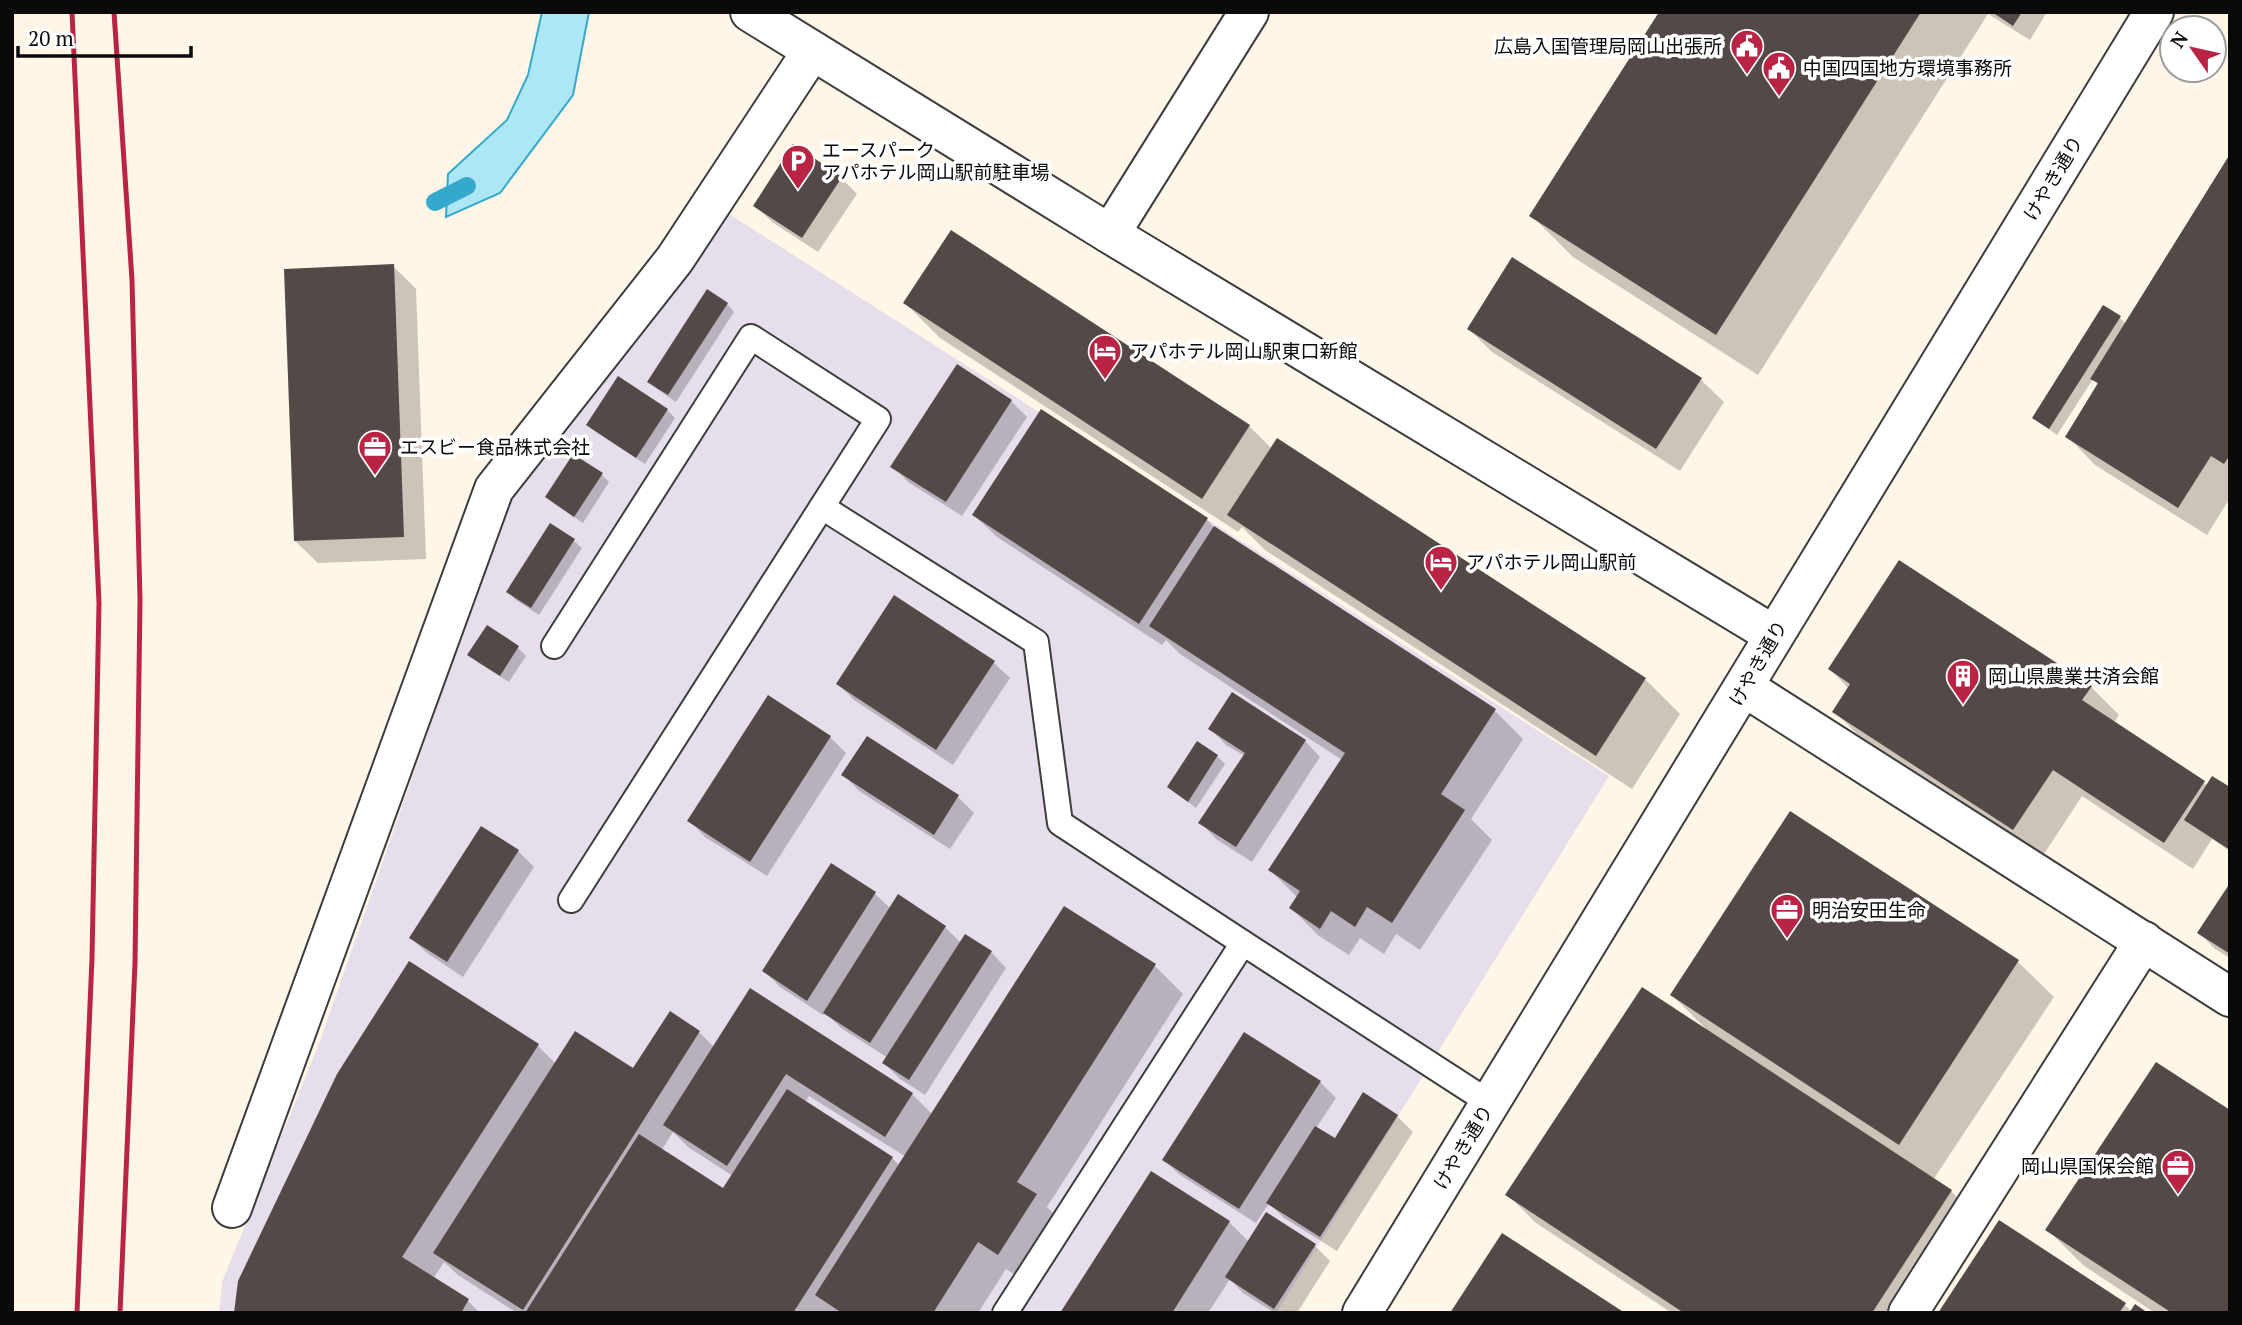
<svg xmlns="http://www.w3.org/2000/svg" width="2242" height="1325" viewBox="0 0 2242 1325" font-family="'PT Serif','Noto Sans JP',serif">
  <rect width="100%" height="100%" fill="#fff6e7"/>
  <polygon fill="#e6deea" points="723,210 1609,776 1276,1313 219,1313 222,1282 320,1041 512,492 682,283"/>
  <polygon fill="#ade7f6" stroke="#34a9cc" stroke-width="2" points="542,12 589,12 573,95 500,193 446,217 448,174 507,120 528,75"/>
  <g fill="#0003" fill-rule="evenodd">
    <polygon points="1661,12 2047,12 2030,40 1988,14 1758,375 1573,257 1531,215"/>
    <polygon points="2230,158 2230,498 2207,535 2095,465 2067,436 2099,386 2093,379 2057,435 2034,418 2119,317 2126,324"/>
    <polygon points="841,178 857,194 818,252 772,222 756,206"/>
    <polygon points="393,266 416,289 426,559 318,563 295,541"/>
    <polygon points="905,303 1249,426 1272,449 1278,440 1645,679 1680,714 1632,789 1265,550 1242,527 1238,532 940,338"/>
    <polygon points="727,304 734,312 676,402 657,389 649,382"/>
    <polygon points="1469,329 1701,380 1724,402 1680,471 1492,352"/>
    <polygon points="1011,401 1027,417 962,516 908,482 893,466"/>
    <polygon points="667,410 675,418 645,464 596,432 589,425"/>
    <polygon points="601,474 609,482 583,523 555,504 547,496"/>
    <polygon points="974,515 1207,520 1215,528 1495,711 1523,739 1471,819 1492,840 1420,950 1396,934 1384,954 1360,938 1349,955 1319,936 1291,908 1298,898 1270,870 1342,760 1180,654 1166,640 1162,645 997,537"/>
    <polygon points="551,526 574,541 582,548 539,615 516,600 508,592"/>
    <polygon points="894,597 994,663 1010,678 953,765 854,700 838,684"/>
    <polygon points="488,627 518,648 526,656 509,682 477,662 470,654"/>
    <polygon points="1830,669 2091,687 2119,715 2114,723 2208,786 2230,790 2230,851 2212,839 2193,869 2082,796 2042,857 1862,739 1834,711 1849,689"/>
    <polygon points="1211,729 1305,741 1320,757 1252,862 1216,839 1201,823 1245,756 1226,745"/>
    <polygon points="830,737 846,753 767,876 705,837 690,821"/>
    <polygon points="867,738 958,797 974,813 950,849 859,791 844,775"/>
    <polygon points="1217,756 1225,764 1196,808 1169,787"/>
    <polygon points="1791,813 2018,962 2054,997 1933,1180 1951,1191 1979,1220 1918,1313 1672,1313 1536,1223 1508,1195 1706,1029 1672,995"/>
    <polygon points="518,851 534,867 463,977 427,953 411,938"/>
    <polygon points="832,865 875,894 891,909 945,927 961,943 991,952 1006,968 925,1095 900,1079 884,1063 888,1058 841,1028 825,1012 823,1015 780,987 764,971"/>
    <polygon points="2230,886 2230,958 2215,949 2199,933"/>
    <path d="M1155,966L1183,994L1047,1207L1064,1224L1026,1282L1006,1269L978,1313H517L458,1275L444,1262L433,1279L468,1301L480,1313H236L537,1045L556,1064L634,1071L670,1013L699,1032L714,1047L912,1094L933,1115ZM809,1096L906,1157L900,1166L892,1158L805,1103ZM673,1132L688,1147L733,1176L724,1191L661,1151Z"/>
    <polygon points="1320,1082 1336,1098 1316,1128 1335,1140 1397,1116 1413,1132 1337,1251 1284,1218 1269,1203 1256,1223 1180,1175 1164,1160"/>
    <polygon points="1229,1222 1249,1242 1314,1245 1330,1261 1297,1313 1275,1313 1243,1293 1230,1279 1208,1313 1062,1313"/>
    <polygon points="2048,1230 2230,1313 2155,1313 2083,1265"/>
    <polygon points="2124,1304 2132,1312 2145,1313 1940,1313"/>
  </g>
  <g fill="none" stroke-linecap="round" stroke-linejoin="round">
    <polyline stroke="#34a9cc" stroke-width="18" points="435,202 467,186"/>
  </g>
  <g fill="#534947">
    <polygon points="1659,12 1921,12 1716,335 1529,216"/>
    <polygon points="1992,12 2022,12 2013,26"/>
    <polygon points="793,144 842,177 802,238 753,206"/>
    <polygon points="2230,154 2230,455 2224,464 2211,456 2178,508 2065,437 2098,383 2090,379"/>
    <polygon points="951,230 1250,425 1202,499 903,303"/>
    <polygon points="1512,257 1702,378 1656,449 1467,329"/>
    <polygon points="394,264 404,537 294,541 284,269"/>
    <polygon points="707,289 728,303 668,395 647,382"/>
    <polygon points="2103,305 2121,316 2049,429 2032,418"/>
    <polygon points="957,364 1012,400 946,502 890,467"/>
    <polygon points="618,376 668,409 636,458 586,425"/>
    <polygon points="1041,409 1208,518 1139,624 972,515"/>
    <polygon points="1277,438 1646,678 1596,756 1227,515"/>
    <polygon points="573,454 603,473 574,517 545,497"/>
    <polygon points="550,523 575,539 531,608 506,592"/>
    <polygon points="1214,526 1496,709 1441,794 1465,810 1392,923 1367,907 1355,927 1331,911 1320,929 1289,908 1300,891 1268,870 1345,753 1149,626"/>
    <polygon points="1899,560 2092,686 2082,700 2205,781 2164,843 2053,770 2013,830 1832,712 1850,684 1828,669"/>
    <polygon points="894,595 995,661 936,750 836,684"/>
    <polygon points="487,625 519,646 500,676 467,655"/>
    <polygon points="1232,692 1306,740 1236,847 1198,823 1245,753 1208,729"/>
    <polygon points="768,695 831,736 750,862 687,821"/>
    <polygon points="867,736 959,795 934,835 841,775"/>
    <polygon points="1197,741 1218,755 1188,802 1167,787"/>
    <polygon points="2212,776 2230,787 2230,850 2184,820"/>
    <polygon points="1790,811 2019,960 1899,1145 1670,995"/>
    <polygon points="481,826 519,850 447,962 409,938"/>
    <polygon points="831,863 876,892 807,1001 762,971"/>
    <polygon points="2230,883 2230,954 2197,933"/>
    <polygon points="898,894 946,926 870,1043 823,1013"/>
    <polygon points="1064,906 1156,964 1017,1182 1037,1194 998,1255 978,1242 933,1313 842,1313 815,1295"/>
    <polygon points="965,934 992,951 909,1080 882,1063"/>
    <polygon points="409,961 539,1044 402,1257 469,1299 461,1313 234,1313 238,1281 337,1074"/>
    <polygon points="1642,987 1952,1190 1872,1313 1684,1313 1505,1195"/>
    <polygon points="750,988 913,1093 885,1137 786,1074 727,1166 663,1125"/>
    <polygon points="670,1011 700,1031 523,1310 433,1253 575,1031 633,1068"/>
    <polygon points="1244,1032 1321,1081 1239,1209 1162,1160"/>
    <polygon points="2156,1062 2230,1110 2230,1313 2172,1313 2045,1230"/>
    <polygon points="787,1089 893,1157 793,1313 525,1313 639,1134 723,1188"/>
    <polygon points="1363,1092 1398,1115 1320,1237 1266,1203 1315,1126 1335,1138"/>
    <polygon points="1151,1171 1230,1221 1172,1313 1060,1313"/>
    <polygon points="1266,1212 1316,1244 1274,1309 1225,1277"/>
    <polygon points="1999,1220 2126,1303 2119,1313 1938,1313"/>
    <polygon points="1502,1233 1625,1313 1450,1313"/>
    <polygon points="2135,1304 2148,1313 2129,1313"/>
  </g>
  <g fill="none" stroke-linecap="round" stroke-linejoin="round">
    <defs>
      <g id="service">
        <polyline points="822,507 1036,642 1060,823 1243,943"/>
        <polyline points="554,646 751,337 878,419 571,900"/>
        <polyline points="1005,1313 1243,943 1490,1103"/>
      </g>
      <g id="minor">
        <polyline points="1744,687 2230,997"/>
        <polyline points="232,1208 494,489 675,259 812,51"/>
        <polyline points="1908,1313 2144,941"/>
      </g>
      <g id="tertiary">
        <polyline points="750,12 1110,234 1774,635"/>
        <polyline points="1110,234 1249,12"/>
        <polyline points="1362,1313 2154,12"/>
      </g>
    </defs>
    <use href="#service" stroke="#3d3d3d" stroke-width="28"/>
    <use href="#minor" stroke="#3d3d3d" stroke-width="42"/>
    <use href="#tertiary" stroke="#3d3d3d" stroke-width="42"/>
    <use href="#service" stroke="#fff" stroke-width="24"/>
    <use href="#minor" stroke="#fff" stroke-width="38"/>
    <use href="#tertiary" stroke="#fff" stroke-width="38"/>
    <g stroke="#b92444" stroke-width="5">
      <polyline points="72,12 99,603 92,958 77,1313"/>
      <polyline points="114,12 132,280 140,600 135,963 120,1313"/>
    </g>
  </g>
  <defs>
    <symbol id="civic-pin" viewBox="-11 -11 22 30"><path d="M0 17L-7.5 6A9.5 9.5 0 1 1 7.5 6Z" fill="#b92444" stroke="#fff"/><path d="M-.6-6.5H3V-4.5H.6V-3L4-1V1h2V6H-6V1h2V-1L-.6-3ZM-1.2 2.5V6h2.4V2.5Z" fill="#fff"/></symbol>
    <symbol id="parking-pin" viewBox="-11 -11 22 30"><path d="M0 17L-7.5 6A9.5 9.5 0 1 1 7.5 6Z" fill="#b92444" stroke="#fff"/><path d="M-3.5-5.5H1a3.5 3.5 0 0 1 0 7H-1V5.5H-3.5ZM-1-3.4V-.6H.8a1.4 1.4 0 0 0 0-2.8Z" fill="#fff"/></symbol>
    <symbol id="hotel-pin" viewBox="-11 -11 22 30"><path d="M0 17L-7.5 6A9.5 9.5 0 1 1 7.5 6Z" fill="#b92444" stroke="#fff"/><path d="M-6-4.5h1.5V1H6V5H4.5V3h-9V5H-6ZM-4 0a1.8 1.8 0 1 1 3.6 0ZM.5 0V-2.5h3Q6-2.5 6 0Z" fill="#fff"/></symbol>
    <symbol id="office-pin" viewBox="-11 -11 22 30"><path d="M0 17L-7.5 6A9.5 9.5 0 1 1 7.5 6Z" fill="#b92444" stroke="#fff"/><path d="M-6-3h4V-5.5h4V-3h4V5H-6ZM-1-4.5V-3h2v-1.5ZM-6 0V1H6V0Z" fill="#fff"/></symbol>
    <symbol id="building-pin" viewBox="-11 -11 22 30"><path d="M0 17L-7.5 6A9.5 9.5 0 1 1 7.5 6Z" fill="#b92444" stroke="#fff"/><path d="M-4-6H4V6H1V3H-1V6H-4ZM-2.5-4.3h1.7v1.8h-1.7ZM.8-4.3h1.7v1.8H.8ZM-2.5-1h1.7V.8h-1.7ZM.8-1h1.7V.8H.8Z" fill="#fff"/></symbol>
  </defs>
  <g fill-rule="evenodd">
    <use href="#civic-pin" x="1728" y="27" width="38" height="52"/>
    <use href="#civic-pin" x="1760" y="49" width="38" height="52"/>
    <use href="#parking-pin" x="779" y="142" width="38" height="52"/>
    <use href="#hotel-pin" x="1086" y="332" width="38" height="52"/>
    <use href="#office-pin" x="356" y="428" width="38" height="52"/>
    <use href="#hotel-pin" x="1422" y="543" width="38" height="52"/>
    <use href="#building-pin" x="1944" y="657" width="38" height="52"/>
    <use href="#office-pin" x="1768" y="891" width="38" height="52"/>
    <use href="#office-pin" x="2159" y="1147" width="38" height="52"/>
  </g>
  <g text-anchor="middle" stroke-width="7" stroke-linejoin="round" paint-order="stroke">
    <g font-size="19" fill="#0a0a0a" stroke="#fff" text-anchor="start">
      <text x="1722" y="53" text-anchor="end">広島入国管理局岡山出張所</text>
      <text x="1803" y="75">中国四国地方環境事務所</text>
      <text x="822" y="157">エースパーク<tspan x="822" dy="22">アパホテル岡山駅前駐車場</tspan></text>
      <text x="1130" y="358">アパホテル岡山駅東口新館</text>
      <text x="400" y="454">エスビー食品株式会社</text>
      <text x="1466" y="569">アパホテル岡山駅前</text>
      <text x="1988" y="683">岡山県農業共済会館</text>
      <text x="1812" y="917">明治安田生命</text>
      <text x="2154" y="1173" text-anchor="end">岡山県国保会館</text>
    </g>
    <g font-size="19" fill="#0a0a0a" stroke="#fff">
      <text transform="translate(2053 178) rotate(-59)" y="7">けやき通り</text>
      <text transform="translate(1758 663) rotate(-60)" y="7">けやき通り</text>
      <text transform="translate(1463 1147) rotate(-59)" y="7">けやき通り</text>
    </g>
  </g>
  <rect width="2242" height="1325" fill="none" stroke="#0a0a0a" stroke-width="28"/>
  <g transform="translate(2193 49) rotate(304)"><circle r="33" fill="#ffffff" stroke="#9d9d9d" stroke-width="2"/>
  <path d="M0-5L12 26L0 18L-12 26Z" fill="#b92444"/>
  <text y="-10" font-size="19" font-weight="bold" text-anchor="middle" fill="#0a0a0a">N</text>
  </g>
  <path d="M18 46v10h173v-10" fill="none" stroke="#0a0a0a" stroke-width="3.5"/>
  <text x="28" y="46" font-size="21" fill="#0a0a0a" stroke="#ffffff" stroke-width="5" paint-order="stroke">20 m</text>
</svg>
